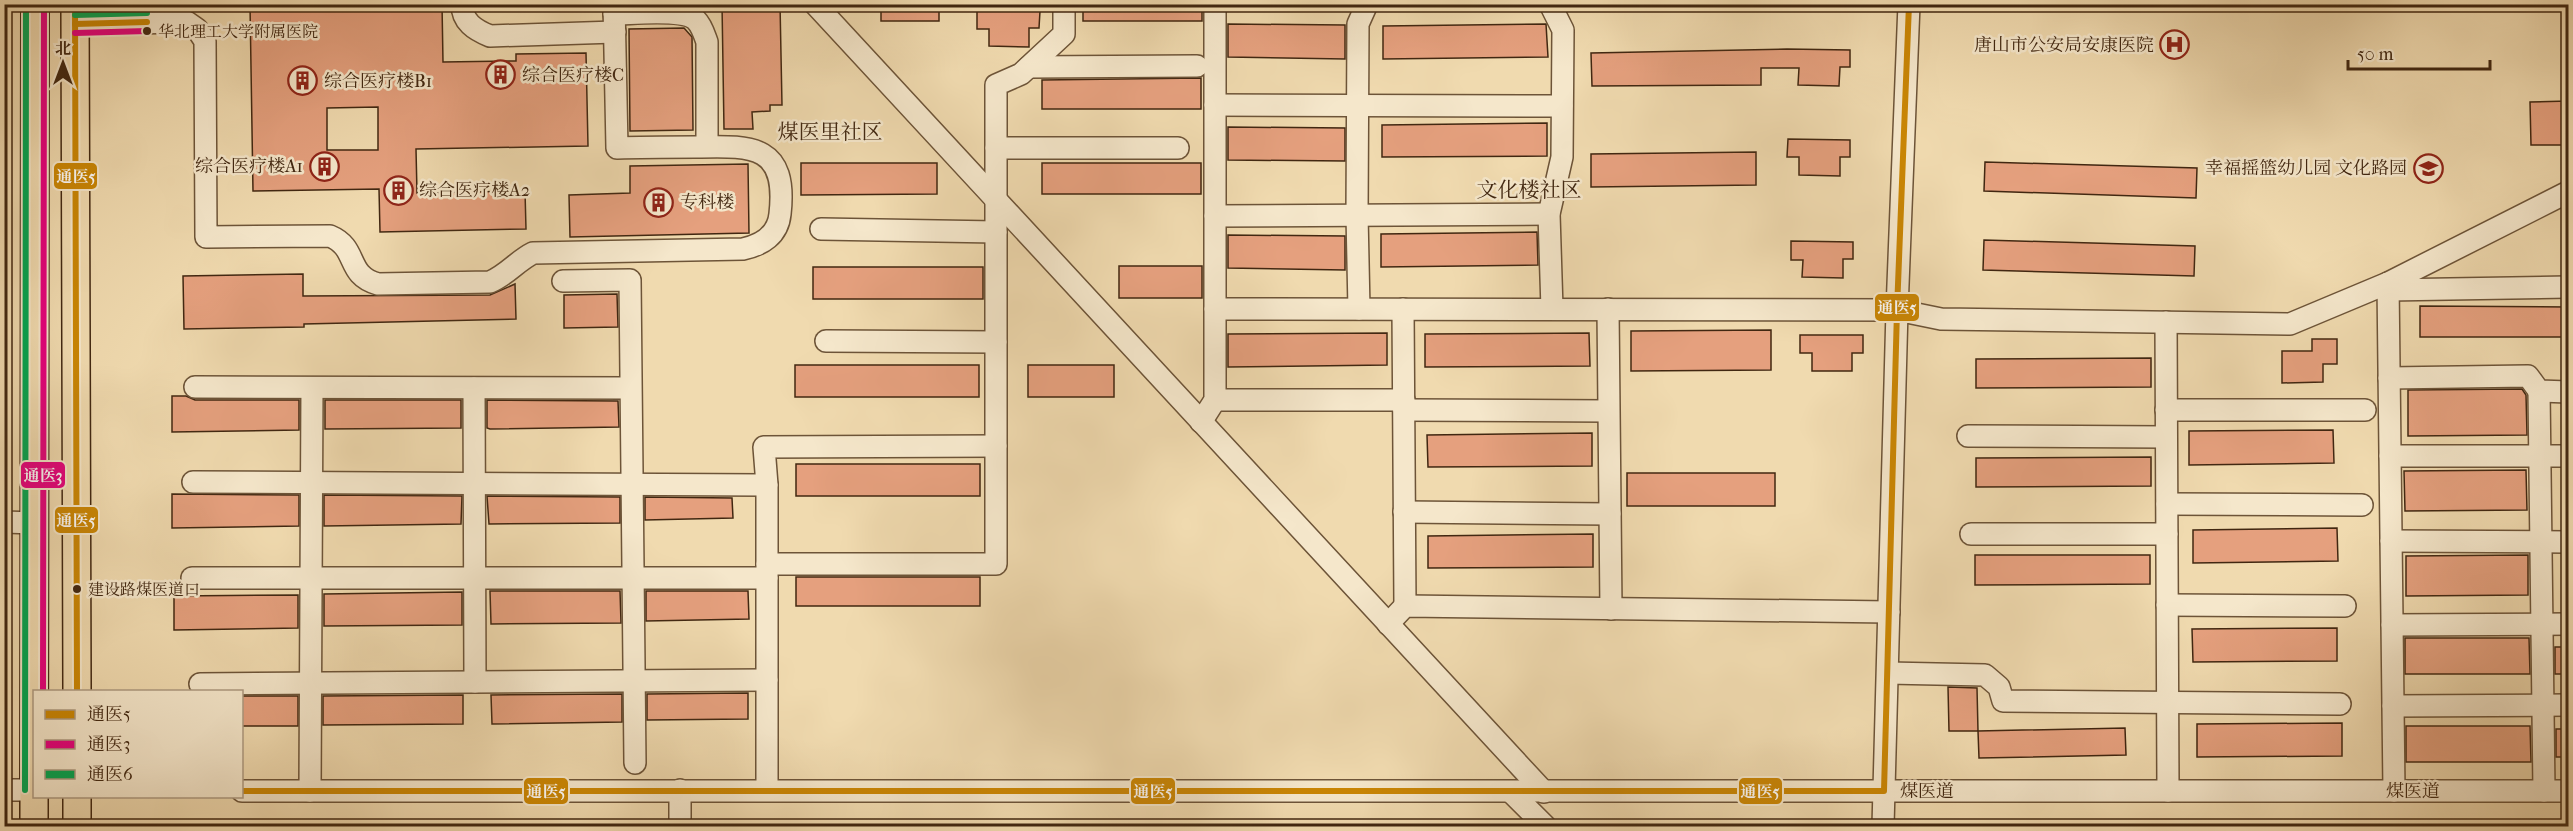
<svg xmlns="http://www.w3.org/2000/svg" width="2573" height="831" viewBox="0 0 2573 831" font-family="'IM FELL French Canon','Noto Serif SC',serif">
  <rect width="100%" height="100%" fill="#f0daaf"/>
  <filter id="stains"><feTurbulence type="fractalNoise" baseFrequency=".00333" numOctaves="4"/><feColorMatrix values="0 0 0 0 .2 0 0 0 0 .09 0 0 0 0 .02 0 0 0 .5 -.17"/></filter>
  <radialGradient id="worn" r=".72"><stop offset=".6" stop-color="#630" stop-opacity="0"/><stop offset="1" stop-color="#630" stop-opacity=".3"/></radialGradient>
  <g fill="#e5a07e" stroke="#412711" stroke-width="1.5" fill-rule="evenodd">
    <path d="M442,4L443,62L516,61V54L586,53L588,146L416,149L417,193L525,191L526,229L380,232L379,189L253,191L250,5ZM378,107V150H327V108Z"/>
    <polygon points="722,4 780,4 782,105 770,105 770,111 752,112 753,129 724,129"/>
    <rect x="881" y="4" width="58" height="17"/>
    <rect x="1083" y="4" width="119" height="17"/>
    <polygon points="977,10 1040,11 1039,28 1029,28 1029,47 989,46 989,29 977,29"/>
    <polygon points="1228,24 1345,25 1345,59 1228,57"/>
    <polygon points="1546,24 1548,57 1383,59 1383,26"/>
    <polygon points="684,28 692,37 693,130 630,131 629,29"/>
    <polygon points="1787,49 1850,50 1850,67 1840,67 1839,86 1798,85 1799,68 1761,68 1761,85 1592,86 1591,53"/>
    <polygon points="1201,78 1201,109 1042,109 1042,80"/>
    <polygon points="2568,101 2568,145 2531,145 2530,102"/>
    <polygon points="1547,123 1547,156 1382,157 1382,125"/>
    <polygon points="1228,127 1345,128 1345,161 1228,160"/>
    <polygon points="1788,139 1850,140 1850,157 1840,157 1840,176 1799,175 1799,157 1787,157"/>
    <polygon points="1756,152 1756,185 1591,187 1591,154"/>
    <polygon points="1985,162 2197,168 2196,198 1984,191"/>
    <polygon points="801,163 937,163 937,194 801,195"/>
    <rect x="1042" y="163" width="159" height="31"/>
    <polygon points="748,164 749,233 570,237 569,195 630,193 630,166"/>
    <polygon points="1537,232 1538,265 1381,267 1381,234"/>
    <polygon points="1228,235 1345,236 1345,270 1228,268"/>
    <polygon points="1984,240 2195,246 2194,276 1983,270"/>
    <polygon points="1791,241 1853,242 1853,259 1843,259 1843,278 1802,277 1803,260 1791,260"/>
    <rect x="1119" y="266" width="83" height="32"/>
    <rect x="813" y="267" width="170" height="32"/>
    <polygon points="303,274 303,296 490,295 515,284 516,319 304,324 304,327 184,329 183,276"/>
    <polygon points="617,294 618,327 564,328 564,295"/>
    <polygon points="2420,306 2567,307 2566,337 2420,337"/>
    <polygon points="1771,330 1771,370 1631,371 1631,331"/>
    <polygon points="1387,333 1387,365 1228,367 1228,334"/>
    <polygon points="1589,333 1590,366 1425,367 1425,334"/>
    <polygon points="1800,335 1863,335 1863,353 1852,353 1852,371 1812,371 1812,353 1800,353"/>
    <polygon points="2312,339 2337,339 2337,364 2323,364 2323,382 2282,383 2282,351 2312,351"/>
    <polygon points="2151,358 2151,387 1976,388 1976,359"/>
    <rect x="795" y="365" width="184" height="32"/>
    <rect x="1028" y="365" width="86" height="32"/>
    <polygon points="2522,389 2526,395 2527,435 2408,436 2408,390"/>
    <polygon points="172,396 186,396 195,400 299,400 299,430 172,432"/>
    <polygon points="325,400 461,400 461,428 325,429"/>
    <polygon points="487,400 618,401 619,427 490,429 487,428"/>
    <polygon points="2333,430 2334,463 2189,465 2189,431"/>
    <polygon points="1592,433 1592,466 1428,467 1427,435"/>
    <polygon points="2151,457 2151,486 1976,487 1976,458"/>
    <rect x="796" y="464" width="184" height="32"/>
    <polygon points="2526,470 2527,510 2405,511 2404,471"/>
    <rect x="1627" y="473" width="148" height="33"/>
    <polygon points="172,494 299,495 299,526 172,528"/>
    <polygon points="324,495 462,496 461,524 324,526"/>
    <polygon points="487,496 620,497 620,523 489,524"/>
    <polygon points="645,497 732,498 733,518 645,520"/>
    <polygon points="2337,528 2338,561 2193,563 2193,530"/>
    <polygon points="1593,534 1593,567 1428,568 1428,536"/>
    <polygon points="1975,555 2150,555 2150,584 1975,585"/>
    <polygon points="2528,555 2528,595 2406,596 2406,556"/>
    <rect x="796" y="577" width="184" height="29"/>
    <polygon points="490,591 620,591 621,623 491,624"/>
    <polygon points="646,591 748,591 749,619 646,621"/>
    <polygon points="462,592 462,625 324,626 324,594"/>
    <polygon points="298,595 298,628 174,630 174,596"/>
    <polygon points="2337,628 2337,661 2193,662 2192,629"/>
    <polygon points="2405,638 2529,638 2530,674 2405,674"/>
    <rect x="2555" y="647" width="13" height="27"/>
    <polygon points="1948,687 1977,688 1978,731 1949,731"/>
    <polygon points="748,693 748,719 647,720 647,694"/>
    <polygon points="622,694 622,722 492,724 491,695"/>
    <polygon points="463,695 463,724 323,725 323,696"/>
    <rect x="242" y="696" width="56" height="30"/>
    <polygon points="2342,723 2342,756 2197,757 2197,724"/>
    <polygon points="2406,726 2530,726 2531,762 2406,762"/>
    <polygon points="2125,728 2126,755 1979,758 1978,731"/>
    <rect x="2556" y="729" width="12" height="28"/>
  </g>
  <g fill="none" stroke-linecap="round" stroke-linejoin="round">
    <defs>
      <g id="minor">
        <path d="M462,4C462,22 475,30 490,36L615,32"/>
        <polyline points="815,4 1544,792"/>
        <polyline points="1550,4 1563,30 1562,157 1549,214 1552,309"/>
        <path d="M614,14C633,14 683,8 696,20C702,26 704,34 707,42V146"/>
        <path d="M75,24L187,22L197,29L205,41L206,237L330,236C359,248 345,275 378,284L490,282C507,275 517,261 533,253L743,249C762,245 778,235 780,214C788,143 750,146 696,147C669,147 643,147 617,148L614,4"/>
        <polyline points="1029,67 1197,66"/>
        <polyline points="1215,105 1562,106"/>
        <polyline points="996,148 1178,148"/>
        <polyline points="1215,216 1549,214"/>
        <polyline points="821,229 996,232"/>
        <polyline points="563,281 630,280 635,763"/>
        <polyline points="2388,283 2394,791"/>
        <polyline points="2388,290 2568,287"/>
        <polyline points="1215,309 1897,310 1941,319 2290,324 2388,283 2568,192"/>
        <polyline points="1359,309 1357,215 1358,24 1367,4"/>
        <polyline points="1403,309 1405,606"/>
        <polyline points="1608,309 1611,609"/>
        <polyline points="2166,322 2168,791"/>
        <polyline points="826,341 996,342"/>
        <polyline points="2389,378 2528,376 2539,391 2568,392"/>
        <polyline points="195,387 630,388"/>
        <polyline points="474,388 475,682"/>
        <polyline points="2539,391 2544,791"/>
        <polyline points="1215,400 1404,400"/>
        <polyline points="1404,410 1608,411"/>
        <polyline points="2166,410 2365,410"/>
        <polyline points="1201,422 1215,400 1215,4"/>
        <polyline points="1968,436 2166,437"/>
        <polyline points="2390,456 2568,456"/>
        <polyline points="193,482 767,485"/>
        <polyline points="2167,504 2362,505"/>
        <polyline points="1404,512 1610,514"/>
        <polyline points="4,522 35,523"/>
        <polyline points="1971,534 2167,534"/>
        <polyline points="2391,541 2568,542"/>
        <polyline points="767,564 996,564 996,85 1021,74 1064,34 1064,4"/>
        <polyline points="192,578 767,578"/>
        <polyline points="2167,605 2345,606"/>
        <polyline points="1388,624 1405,606 1889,612"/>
        <polyline points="2392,625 2568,624"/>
        <polyline points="1888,673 1985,675 1999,687 2003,701 2340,704"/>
        <polyline points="200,684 767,680"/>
        <polyline points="2393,706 2568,705"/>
        <polyline points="4,790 34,790"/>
        <polyline points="680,790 680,826"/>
        <polyline points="767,790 767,485 764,447 996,446"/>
        <polyline points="242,791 2568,791"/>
        <polyline points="310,791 312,388"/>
        <polyline points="1511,792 1545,826"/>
        <polyline points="1883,826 1897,310 1909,4"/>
      </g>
      <g id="major">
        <polyline points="75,4 77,692"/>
        <polyline points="34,826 35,4"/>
        <polyline points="77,826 77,796"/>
      </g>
    </defs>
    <use href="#minor" stroke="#6d5438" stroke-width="24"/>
    <use href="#major" stroke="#412711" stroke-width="30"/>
    <polyline stroke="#412711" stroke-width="4" stroke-dasharray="4.5 3" stroke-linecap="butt" points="6,503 10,480"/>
    <use href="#minor" stroke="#f5e7cb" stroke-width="21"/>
    <use href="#major" stroke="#f0daaf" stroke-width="27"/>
    <defs>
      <g id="bus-1">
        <polyline points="75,4 77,692"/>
        <polyline points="75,24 147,22"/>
        <polyline points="242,791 1884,791 1897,310 1909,4"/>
      </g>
      <g id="bus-2">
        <polyline points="75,33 147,31"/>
        <polyline points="43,692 44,4"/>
      </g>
      <g id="bus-3">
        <polyline points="75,15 147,13"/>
        <polyline points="25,790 26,4"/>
      </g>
    </defs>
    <use href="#bus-1" stroke="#f5e7cb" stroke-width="10"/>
    <use href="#bus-2" stroke="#f5e7cb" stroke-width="10"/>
    <use href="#bus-3" stroke="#f5e7cb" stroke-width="10"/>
    <use href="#bus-1" stroke="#ca8604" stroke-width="6"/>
    <use href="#bus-2" stroke="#e5007d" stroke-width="6"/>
    <use href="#bus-3" stroke="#00a651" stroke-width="6"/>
  </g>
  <defs>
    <symbol id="hospital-ring" viewBox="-11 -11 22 22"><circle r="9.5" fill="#f5e7cb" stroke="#8f2418" stroke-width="1.5"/><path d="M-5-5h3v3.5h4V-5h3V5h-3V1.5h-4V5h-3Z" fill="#8f2418"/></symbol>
    <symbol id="building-ring" viewBox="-11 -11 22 22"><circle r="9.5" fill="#f5e7cb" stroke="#8f2418" stroke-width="1.5"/><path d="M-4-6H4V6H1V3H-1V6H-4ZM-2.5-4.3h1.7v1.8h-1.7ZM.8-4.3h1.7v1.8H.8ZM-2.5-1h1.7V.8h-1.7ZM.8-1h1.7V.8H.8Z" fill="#8f2418"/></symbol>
    <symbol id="school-ring" viewBox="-11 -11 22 22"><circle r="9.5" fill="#f5e7cb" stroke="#8f2418" stroke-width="1.5"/><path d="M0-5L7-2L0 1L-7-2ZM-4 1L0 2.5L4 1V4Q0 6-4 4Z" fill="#8f2418"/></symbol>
  </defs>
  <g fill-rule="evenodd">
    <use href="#hospital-ring" x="2158" y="28" width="33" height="33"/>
    <use href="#building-ring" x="484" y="58" width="33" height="33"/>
    <use href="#building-ring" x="286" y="64" width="33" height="33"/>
    <use href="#building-ring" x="308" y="150" width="33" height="33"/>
    <use href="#school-ring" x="2412" y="152" width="33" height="33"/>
    <use href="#building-ring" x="382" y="174" width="33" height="33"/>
    <use href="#building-ring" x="642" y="186" width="33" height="33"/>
  </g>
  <g fill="#412711" stroke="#f5e7cb" stroke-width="2">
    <circle cx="147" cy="31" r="5"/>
    <circle cx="77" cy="589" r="5"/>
  </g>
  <g text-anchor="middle" stroke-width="5" stroke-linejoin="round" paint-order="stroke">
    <g font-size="16" fill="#412711" stroke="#f5e7cb" text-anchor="start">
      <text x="158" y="37">华北理工大学附属医院</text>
      <text x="88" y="595">建设路煤医道口</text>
    </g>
    <g font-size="18" fill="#412711" stroke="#f5e7cb" text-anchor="start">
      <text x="2154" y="51" text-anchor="end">唐山市公安局安康医院</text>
      <text x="522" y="81">综合医疗楼C</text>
      <text x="324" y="87">综合医疗楼B1</text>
      <text x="303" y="172" text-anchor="end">综合医疗楼A1</text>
      <text x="2407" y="174" text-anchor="end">幸福摇篮幼儿园 文化路园</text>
      <text x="419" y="196">综合医疗楼A2</text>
      <text x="680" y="208">专科楼</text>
    </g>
    <g font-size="18" fill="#412711" stroke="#f5e7cb">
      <text x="1927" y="797">煤医道</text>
      <text x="2413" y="797">煤医道</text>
    </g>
    <g font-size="21" fill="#412711" stroke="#f5e7cb">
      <text x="830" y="139">煤医里社区</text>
      <text x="1529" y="197">文化楼社区</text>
    </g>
  </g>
  <g stroke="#f5e7cb" stroke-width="2">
    <rect x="53" y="162" width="45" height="28" rx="6" fill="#ca8604"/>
    <rect x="1874" y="293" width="46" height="29" rx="6" fill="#ca8604"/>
    <rect x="20" y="461" width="46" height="28" rx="6" fill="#e5007d"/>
    <rect x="54" y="506" width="45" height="28" rx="6" fill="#ca8604"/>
    <rect x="523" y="777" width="46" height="28" rx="6" fill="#ca8604"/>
    <rect x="1130" y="777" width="46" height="28" rx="6" fill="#ca8604"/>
    <rect x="1738" y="777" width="45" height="28" rx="6" fill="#ca8604"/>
  </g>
  <g font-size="16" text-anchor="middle" font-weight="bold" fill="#fff">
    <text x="76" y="182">通医5</text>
    <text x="1897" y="313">通医5</text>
    <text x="43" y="481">通医3</text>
    <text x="76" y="526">通医5</text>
    <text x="546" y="797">通医5</text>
    <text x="1153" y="797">通医5</text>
    <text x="1760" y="797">通医5</text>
  </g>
  <rect width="2573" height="831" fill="none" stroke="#f0daaf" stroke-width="24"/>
  <rect x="6" y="6" width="2561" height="819" fill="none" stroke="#412711" stroke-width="3"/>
  <rect x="12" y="12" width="2549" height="807" fill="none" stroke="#412711" stroke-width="1.5"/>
  <rect x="33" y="690" width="210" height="108" fill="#f5e7cb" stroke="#ad9a81" stroke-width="1.5"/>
  <rect x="45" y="710" width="30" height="9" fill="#ca8604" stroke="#ad9a81" stroke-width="1.5"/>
  <text x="87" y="720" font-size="18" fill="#412711">通医5</text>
  <rect x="45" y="740" width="30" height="9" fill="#e5007d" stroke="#ad9a81" stroke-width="1.5"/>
  <text x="87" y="750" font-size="18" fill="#412711">通医3</text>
  <rect x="45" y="770" width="30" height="9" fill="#00a651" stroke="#ad9a81" stroke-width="1.5"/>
  <text x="87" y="780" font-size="18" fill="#412711">通医6</text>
  <g transform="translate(63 63)" stroke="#f5e7cb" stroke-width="4.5" paint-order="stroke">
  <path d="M0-4.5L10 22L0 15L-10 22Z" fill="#412711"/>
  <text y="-9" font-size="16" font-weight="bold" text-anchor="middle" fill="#412711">北</text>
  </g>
  <path d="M2348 60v9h142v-9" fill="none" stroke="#412711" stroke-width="3"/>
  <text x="2357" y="60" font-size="18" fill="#412711" stroke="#f5e7cb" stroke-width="4.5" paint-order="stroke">50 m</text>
  <rect width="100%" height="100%" filter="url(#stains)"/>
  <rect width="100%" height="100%" fill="url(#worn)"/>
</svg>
